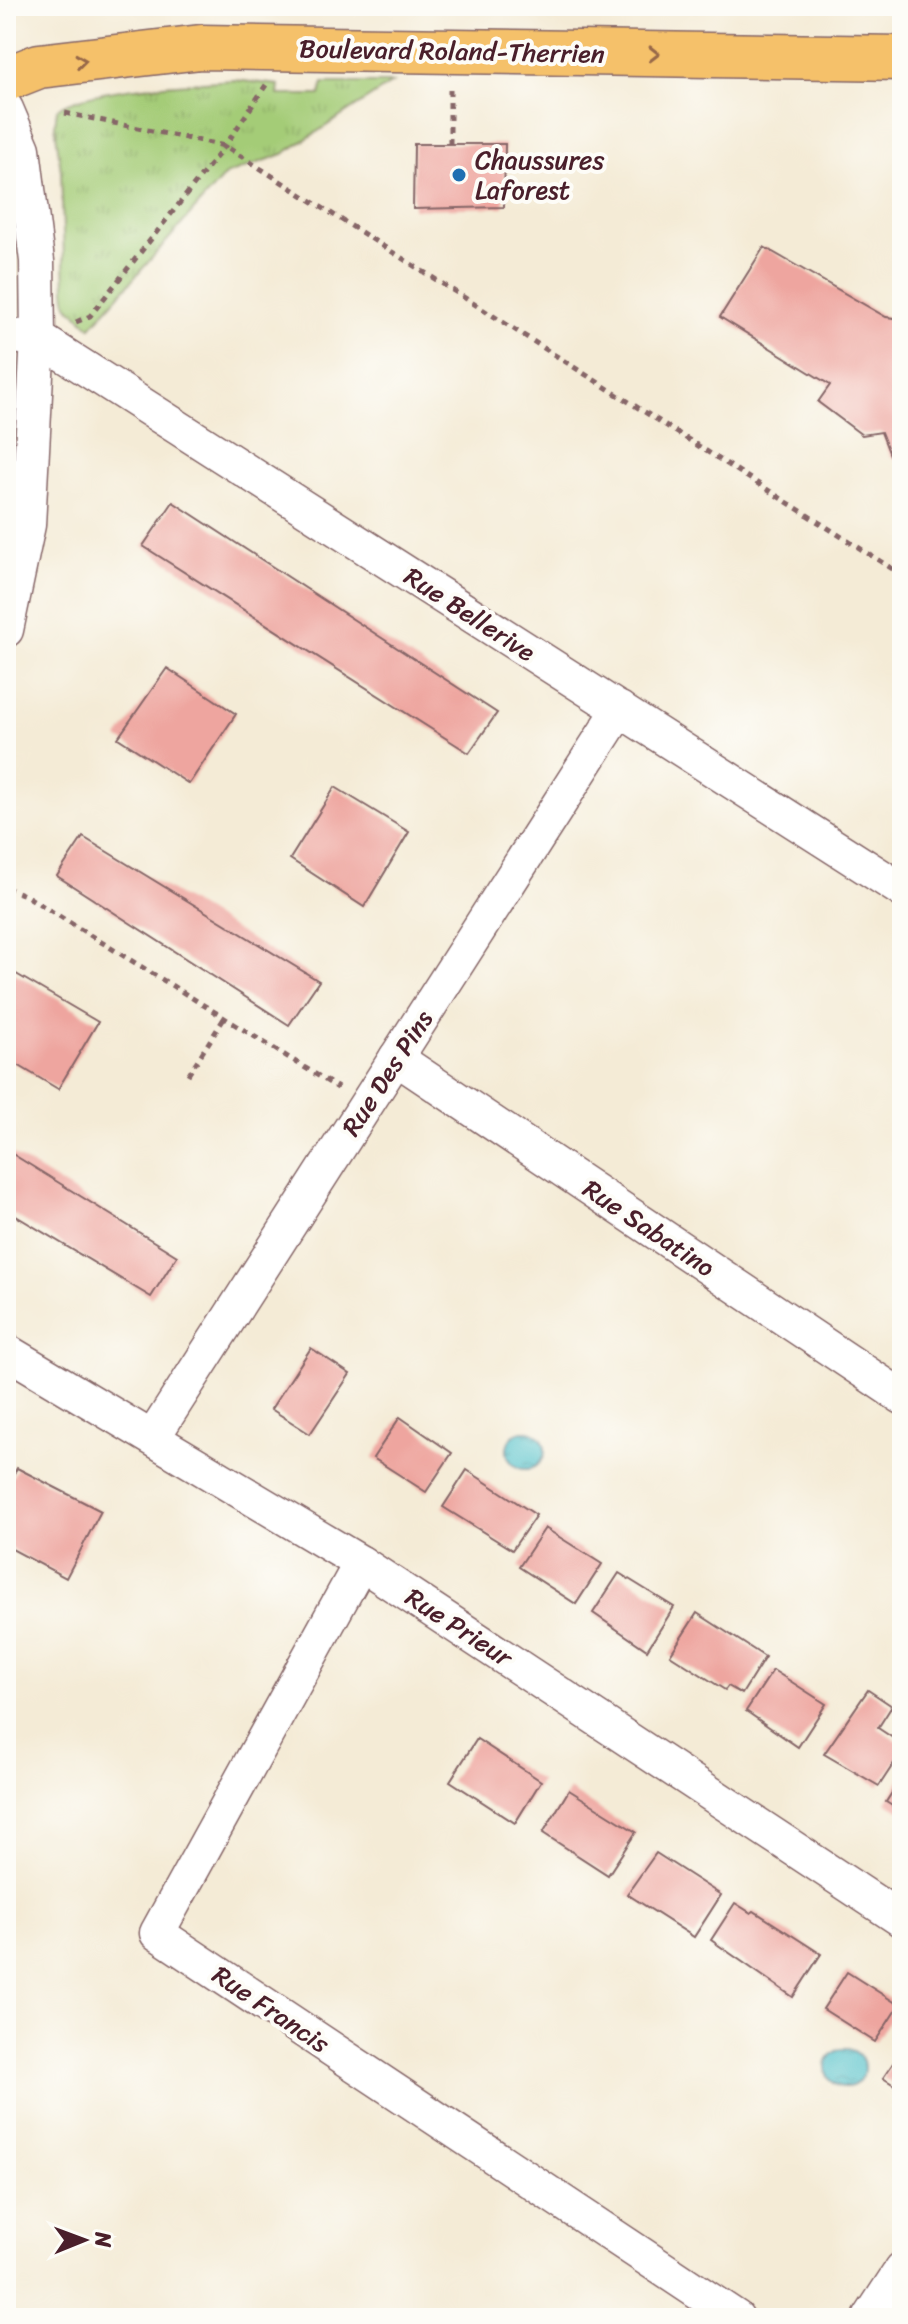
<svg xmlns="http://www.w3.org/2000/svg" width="908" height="2324" viewBox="0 0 908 2324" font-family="Sriracha,sans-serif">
  <defs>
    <pattern id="park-tufts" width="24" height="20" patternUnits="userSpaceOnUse" patternTransform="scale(2)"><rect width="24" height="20" fill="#a4cc77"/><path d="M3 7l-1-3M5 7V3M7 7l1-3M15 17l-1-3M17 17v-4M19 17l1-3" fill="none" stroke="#8faf67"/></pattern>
    <pattern id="water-ripples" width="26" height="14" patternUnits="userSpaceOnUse" patternTransform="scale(2)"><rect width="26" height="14" fill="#54c2cb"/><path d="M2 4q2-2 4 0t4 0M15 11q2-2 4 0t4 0" fill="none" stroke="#4ba6ae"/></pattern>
  </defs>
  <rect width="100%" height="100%" fill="#fdfcf7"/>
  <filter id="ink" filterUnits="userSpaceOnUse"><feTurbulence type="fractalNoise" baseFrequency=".0125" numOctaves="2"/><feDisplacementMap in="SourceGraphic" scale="16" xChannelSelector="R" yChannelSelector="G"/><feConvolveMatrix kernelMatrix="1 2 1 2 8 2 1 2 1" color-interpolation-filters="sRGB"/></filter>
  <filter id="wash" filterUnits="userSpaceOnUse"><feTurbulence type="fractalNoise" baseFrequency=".006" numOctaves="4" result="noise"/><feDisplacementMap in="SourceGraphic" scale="32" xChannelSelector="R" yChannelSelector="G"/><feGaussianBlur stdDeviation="1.8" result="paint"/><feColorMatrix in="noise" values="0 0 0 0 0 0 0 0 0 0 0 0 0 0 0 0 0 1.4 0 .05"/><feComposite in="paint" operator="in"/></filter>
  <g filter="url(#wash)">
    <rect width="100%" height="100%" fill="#f4ebd6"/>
    <path fill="url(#park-tufts)" stroke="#777651" stroke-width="2" d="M234,80L279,85L278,95H320L323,83H392L283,154L225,175L91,327L67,305L65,290L61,171L55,125L57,109C91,86 191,83 234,80Z"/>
    <g fill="url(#water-ripples)" stroke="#4f707b" stroke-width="2">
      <circle cx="526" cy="1450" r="19"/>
      <circle cx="845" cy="2068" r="19"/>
    </g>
    <g id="blocks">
      <g fill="#eea59f">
        <polygon points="414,144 505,144 504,207 413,209"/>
        <polygon points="764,247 886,317 902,319 902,465 890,455 881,432 862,435 818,402 830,385 720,317"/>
        <polygon points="173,502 497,713 469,753 143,546"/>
        <polygon points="167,668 236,714 189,784 118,738"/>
        <polygon points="335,787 409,832 364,907 290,859"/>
        <polygon points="83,837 319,981 289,1025 57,876"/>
        <polygon points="6,968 98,1022 58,1089 6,1058"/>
        <polygon points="6,1150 177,1256 151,1297 6,1210"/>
        <polygon points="311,1348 350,1374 310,1434 271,1409"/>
        <polygon points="400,1417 452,1453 426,1492 373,1458"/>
        <polygon points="17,1468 101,1511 66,1578 6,1546 6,1474 12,1477"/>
        <polygon points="467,1470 536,1515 512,1550 443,1507"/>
        <polygon points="545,1528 602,1564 576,1604 519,1567"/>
        <polygon points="619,1573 674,1607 647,1650 593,1613"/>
        <polygon points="697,1613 765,1657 742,1694 728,1686 725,1690 670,1655"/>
        <polygon points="773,1670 826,1704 798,1747 746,1711"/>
        <polygon points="868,1690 892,1706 878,1728 902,1744 902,1751 879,1786 824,1754"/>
        <polygon points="477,1739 541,1781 515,1823 450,1781"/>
        <polygon points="902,1777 902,1812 886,1802"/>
        <polygon points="569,1790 636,1832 608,1875 543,1833"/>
        <polygon points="656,1853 721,1895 694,1937 627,1894"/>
        <polygon points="735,1903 751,1913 754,1911 821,1954 793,1997 711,1940"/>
        <polygon points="847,1972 899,2005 875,2042 823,2009"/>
        <polygon points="902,2050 902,2090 883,2078"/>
      </g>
    </g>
  </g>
  <g filter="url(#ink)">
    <use href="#blocks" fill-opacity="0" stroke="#866667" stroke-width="2"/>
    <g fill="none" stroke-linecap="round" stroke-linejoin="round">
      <defs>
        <g id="minor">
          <polyline points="6,109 23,149 37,261 38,338 28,525 6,630"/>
          <polyline points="6,336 38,338 902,890"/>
          <polyline points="396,1058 902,1397"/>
          <polyline points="6,1351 361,1563 902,1920"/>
          <polyline points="153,1437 620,709"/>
          <polyline points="361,1563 157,1933 737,2318"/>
          <polyline points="870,2318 902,2269"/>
        </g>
        <polyline id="major" points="6,79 39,66 201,47 902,58"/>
      </defs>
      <use href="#minor" stroke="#866667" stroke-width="37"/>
      <use href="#major" stroke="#866667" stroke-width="47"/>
      <g stroke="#866667" stroke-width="5" stroke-dasharray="6 6" stroke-linecap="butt">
        <polyline points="65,113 225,146 902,575"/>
        <polyline points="450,144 450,89"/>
        <polyline points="76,322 90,316 225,146 266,85"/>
        <polyline points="6,888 25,895 338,1088"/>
        <polyline points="188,1075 225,1017"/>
      </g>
      <use href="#minor" stroke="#fff" stroke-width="34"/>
      <use href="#major" stroke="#f5c16b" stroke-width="44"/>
    </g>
    <defs><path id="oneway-chevron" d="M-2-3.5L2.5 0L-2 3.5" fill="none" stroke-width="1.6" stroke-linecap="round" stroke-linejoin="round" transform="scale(2)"/></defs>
    <g stroke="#976848">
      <use href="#oneway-chevron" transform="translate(654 54) rotate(1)"/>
      <use href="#oneway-chevron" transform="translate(81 61) rotate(-7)"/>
    </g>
  </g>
  <circle fill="#1f6fb2" stroke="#fdfcf7" stroke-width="3" cx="459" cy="175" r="8"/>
  <g text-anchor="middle" stroke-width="8" stroke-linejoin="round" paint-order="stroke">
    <g font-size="26" fill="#4a1f2b" stroke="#fdfcf7">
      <text transform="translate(452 51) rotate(1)" y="9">Boulevard Roland-Therrien</text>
      <text transform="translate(470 614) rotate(33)" y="9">Rue Bellerive</text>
      <text transform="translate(387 1073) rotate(-57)" y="9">Rue Des Pins</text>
      <text transform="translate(649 1228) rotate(34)" y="9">Rue Sabatino</text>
      <text transform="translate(459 1627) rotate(33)" y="9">Rue Prieur</text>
      <text transform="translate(271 2009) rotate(34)" y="9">Rue Francis</text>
    </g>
    <g font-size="26" fill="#4a1f2b" stroke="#fdfcf7" text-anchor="start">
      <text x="475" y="169">Chaussures<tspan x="475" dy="30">Laforest</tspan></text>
    </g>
  </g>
  <rect width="908" height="2324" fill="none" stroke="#fdfcf7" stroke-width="32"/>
  <g transform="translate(84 2240) rotate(89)" stroke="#fdfcf7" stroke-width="6" paint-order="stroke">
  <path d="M0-6L14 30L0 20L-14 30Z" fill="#4a1f2b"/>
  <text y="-12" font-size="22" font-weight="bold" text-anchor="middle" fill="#4a1f2b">N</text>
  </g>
</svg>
